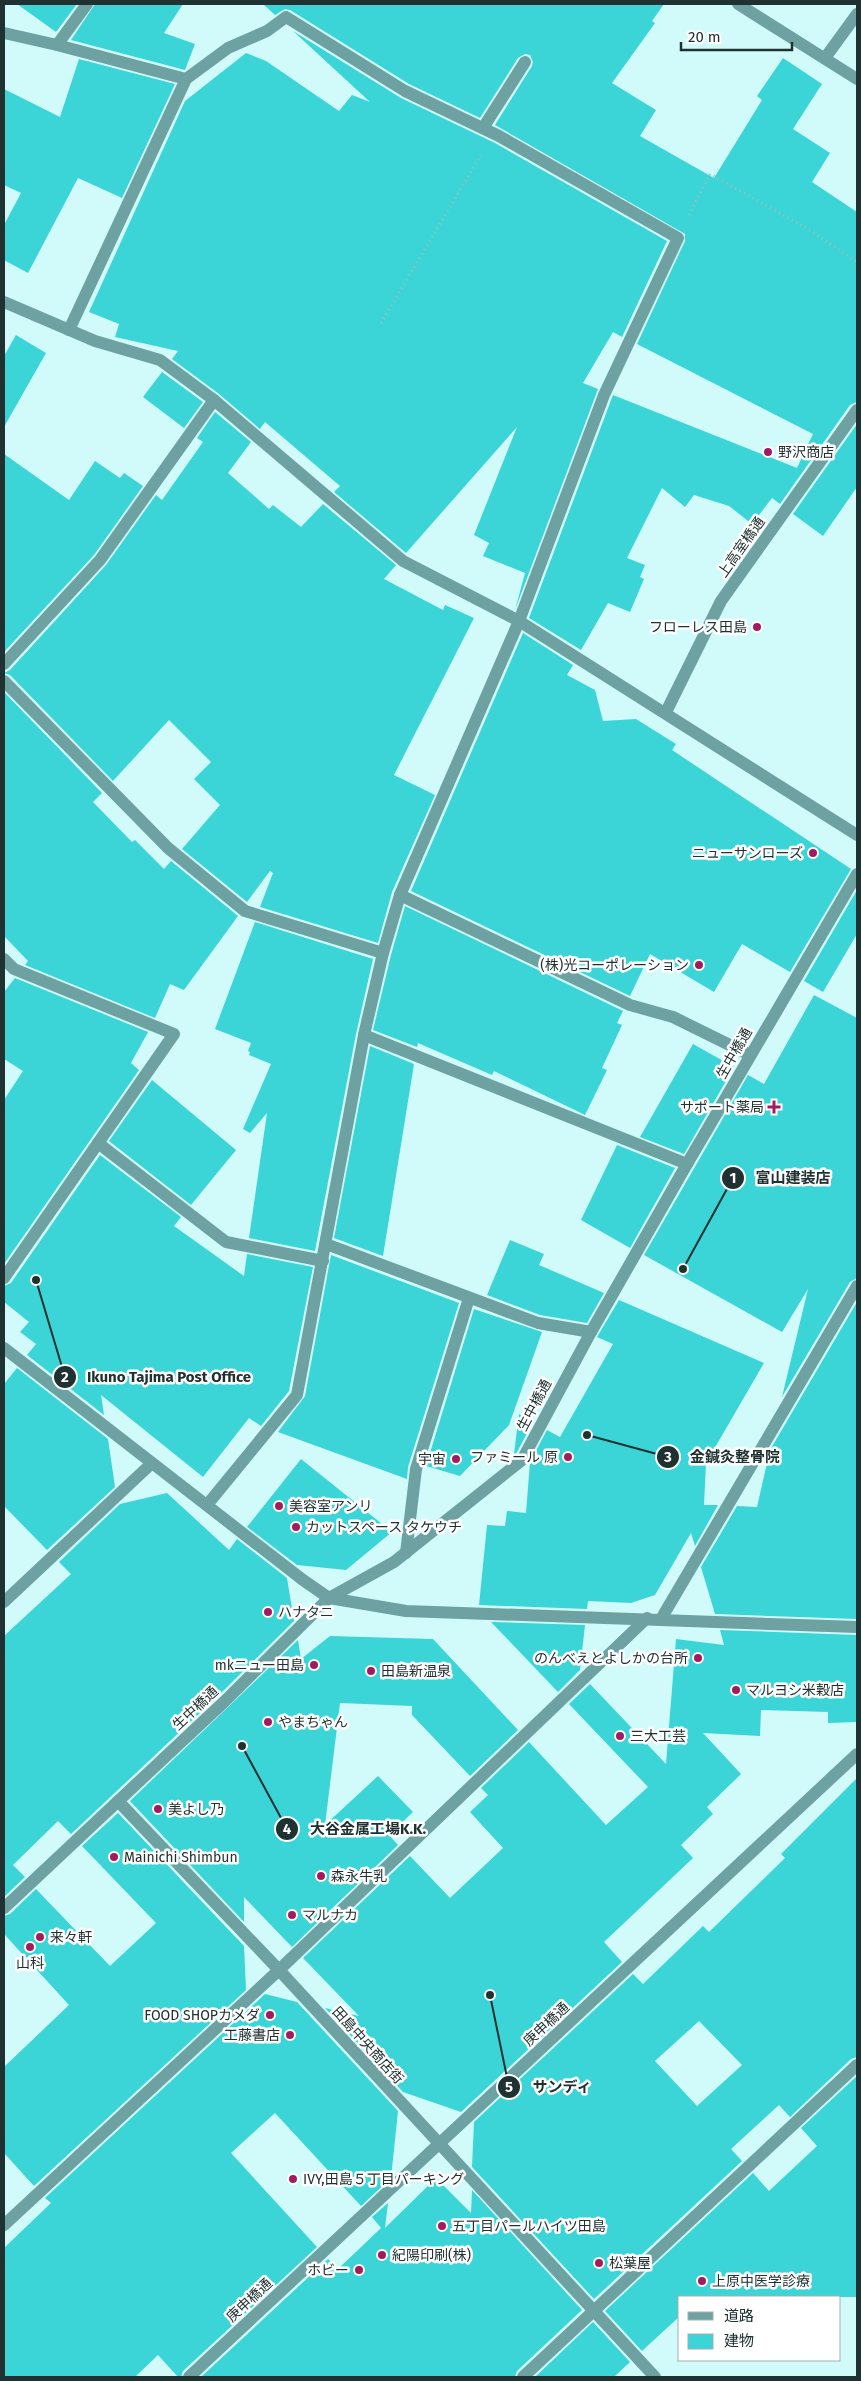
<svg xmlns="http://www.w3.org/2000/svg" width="861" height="2381" viewBox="0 0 861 2381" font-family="'Fira Sans','Noto Sans JP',sans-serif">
  <rect width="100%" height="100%" fill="#d1fbfb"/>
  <g fill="#3bd5d7" fill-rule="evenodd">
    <polygon points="17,4 77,4 56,32"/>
    <polygon points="95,4 183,4 164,33 195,44 185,70 71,40"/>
    <polygon points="263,4 664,4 652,21 655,23 612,83 656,110 640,136 714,178 762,100 757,96 783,58 822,84 793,129 830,153 812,182 857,212 857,402 850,405 780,504 772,498 752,524 729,506 694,495 685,507 662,488 627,558 645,565 640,577 644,579 630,612 608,603 581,650 529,618 613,395 797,468 813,434 637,344 685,241 685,234 495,125 532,66 533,62 530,55 525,54 518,58 480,118 409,84 290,10 285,9 275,15"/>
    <polygon points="293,31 401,98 495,143 667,241 622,337 613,332 583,383 598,389 515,610 525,573 483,556 489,543 474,535 517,427 406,553 334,492 340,486 265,422 260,429 219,394 172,359 178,351 115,337 119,324 89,312 185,101 246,53 266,61 339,111 352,95 370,102"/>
    <polygon points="79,59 175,84 122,198 78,178 28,273 4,260 4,225 21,193 4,185 4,89 60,117"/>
    <polygon points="16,335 46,353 4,427 4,356"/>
    <polygon points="162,372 203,402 184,428 143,397"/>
    <polygon points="215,412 251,442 228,473 269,509 273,505 301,527 323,504 396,565 384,579 443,610 445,605 474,618 394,775 435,795 392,892 378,943 260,907 273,873 270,871 247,902 182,849 220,805 194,779 211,762 169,720 113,781 10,675 4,673 10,670 106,565 156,495 162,500 203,442 197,438"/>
    <polygon points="857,424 857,487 823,536 793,514"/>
    <polygon points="4,454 69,500 95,461 120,478 124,473 143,486 94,555 4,652"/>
    <polygon points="523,633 573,665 567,675 595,690 603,721 636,719 676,744 672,750 851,869 790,972 742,944 714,992 650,954 630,996 411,891"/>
    <polygon points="4,692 102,793 93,802 132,842 135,840 164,869 171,861 238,916 184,990 170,984 155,1018 25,965 28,961 4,936"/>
    <polygon points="857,890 857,934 823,992 804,981"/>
    <polygon points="405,906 623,1011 617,1023 622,1025 602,1068 607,1070 585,1115 494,1071 492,1075 418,1043 417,1047 373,1030 391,955"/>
    <polygon points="255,922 373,959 356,1034 315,1251 249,1238 267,1113 250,1133 243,1129 271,1064 249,1055 250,1052 248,1051 251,1043 215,1029"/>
    <polygon points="15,978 148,1032 131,1063 139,1070 4,1264 4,1100 23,1071 4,1059 4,992"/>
    <polygon points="814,995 857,1018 857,1278 850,1282 782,1397 808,1289 782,1332 644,1255 748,1075 764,1084"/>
    <polygon points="693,1044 734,1067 684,1154 640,1137"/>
    <polygon points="370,1046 414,1064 383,1256 334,1238"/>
    <polygon points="152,1080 236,1150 191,1205 109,1141"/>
    <polygon points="617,1145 675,1168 630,1248 581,1220"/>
    <polygon points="100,1155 181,1217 174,1226 244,1276 247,1254 313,1267 289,1391 261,1426 249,1418 203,1477 101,1395 104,1415 27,1355 36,1344 20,1332 29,1322 4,1302 4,1286 11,1283"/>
    <polygon points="510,1240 544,1254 539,1265 604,1293 587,1323 540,1315 487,1295"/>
    <polygon points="331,1255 459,1303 408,1467 407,1479 278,1432 305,1396"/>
    <polygon points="619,1300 764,1363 706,1463 704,1505 718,1505 695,1546 691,1533 655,1595 631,1603 588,1601 587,1609 479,1605 487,1525 505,1526 507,1511 526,1513 530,1462 547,1430 560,1437 613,1344 597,1337"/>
    <polygon points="857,1302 857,1619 715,1614 701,1567 737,1506 757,1507 770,1450"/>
    <polygon points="474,1309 542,1332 509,1425 460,1476 426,1466"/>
    <polygon points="17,1368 108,1439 115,1487 47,1550 4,1506 4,1384"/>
    <polygon points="519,1414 533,1422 516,1454 514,1454"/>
    <polygon points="301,1459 392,1532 346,1570 297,1565 247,1527"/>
    <polygon points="167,1493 229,1550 237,1539 287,1578 294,1621 219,1695 71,1834 58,1821 13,1865 25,1877 4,1897 4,1636 71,1574 59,1562 120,1504"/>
    <polygon points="491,1622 585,1625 580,1670 558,1692"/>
    <polygon points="720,1630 857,1635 857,1722 828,1723 828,1712 761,1710 760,1736 703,1733 741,1774 707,1807 713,1814 681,1845 693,1858 604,1942 622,1962 461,2112 403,2092 325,2008 359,2016 303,1958 410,1856 450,1898 503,1848 470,1812 488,1795 481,1788 529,1742 606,1825 648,1787 569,1704 590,1684 666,1764 676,1639 724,1645"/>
    <polygon points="330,1636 433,1639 518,1730 470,1776 412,1715 412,1706 340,1703 325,1825 378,1776 413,1812 389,1835 398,1845 292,1947 244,1897 244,1922 130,1801 298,1640 301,1659"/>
    <path d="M857,1778V2057L851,2059L790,2117L779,2105L731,2149L742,2161L594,2299L472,2167L474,2122L633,1974L643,1984L703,1926L709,1932L785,1858L781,1854ZM699,2021L742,2065L697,2106L655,2061Z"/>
    <polygon points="118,1813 244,1946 246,1990 34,2186 4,2153 4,2067 69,2005 4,1934 4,1916 10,1914 36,1889 110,1966 156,1923 82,1846"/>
    <polygon points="265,1994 297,2002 398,2111 391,2178 361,2206 275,2113 231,2153 317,2247 183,2371 181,2377 178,2377 158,2355 135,2377 4,2377 4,2248 51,2203 45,2198"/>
    <polygon points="857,2076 857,2297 680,2297 680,2316 642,2351 605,2311 753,2173 769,2191 817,2146 801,2128"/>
    <polygon points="436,2178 471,2213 472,2190 582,2310 517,2371 515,2377 201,2377 328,2259 338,2269 381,2228 372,2217 388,2203 385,2228"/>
    <polygon points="593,2322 630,2362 614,2377 535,2377"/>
  </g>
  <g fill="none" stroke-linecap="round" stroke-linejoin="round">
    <g stroke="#9cbebe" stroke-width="3" stroke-dasharray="1 4" stroke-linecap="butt">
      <polyline points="689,215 710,174 808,229 857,262"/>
      <polyline points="381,323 481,155"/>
    </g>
    <g stroke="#6ea2a2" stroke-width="12">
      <polyline points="738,4 857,79"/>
      <polyline points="4,33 57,45 186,79 228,48 267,31 286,17 405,91 499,136 678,238 604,395 519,621 400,895 383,953 364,1035 297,1395 207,1505"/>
      <polyline points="57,45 87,4"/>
      <polyline points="825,58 857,14"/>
      <polyline points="483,128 525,62"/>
      <polyline points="4,302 95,341 160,360 214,400 403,561 519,621 857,835"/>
      <polyline points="69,330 186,79"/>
      <polyline points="4,664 100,560 214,400"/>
      <polyline points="4,681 168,848 245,911 383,953"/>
      <polyline points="666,712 721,601 857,410"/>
      <polyline points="400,895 630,1005 673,1017 750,1055"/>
      <polyline points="4,959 14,969 174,1034 4,1278"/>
      <polyline points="364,1035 687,1164"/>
      <polyline points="98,1143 226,1242 323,1261"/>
      <polyline points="326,1244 538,1323 591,1332"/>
      <polyline points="4,1348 303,1580 329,1598 406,1611 857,1627"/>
      <polyline points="406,1553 416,1469 469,1298"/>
      <polyline points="4,1602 152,1463"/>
      <polyline points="661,1619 857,1286"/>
      <polyline points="118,1801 279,1970 655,2377"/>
      <polyline points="4,1908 225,1701 329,1598 394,1562 522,1460 591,1332 687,1164 857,874"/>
      <polyline points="4,2225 279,1970 647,1618"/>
      <polyline points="189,2377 857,1754"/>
      <polyline points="523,2377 857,2065"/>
    </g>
  </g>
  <g fill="#a41a62" stroke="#fff" stroke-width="2">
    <circle cx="768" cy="452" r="5"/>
    <circle cx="757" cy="627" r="5"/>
    <circle cx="813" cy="853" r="5"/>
    <circle cx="699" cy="965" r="5"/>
    <path d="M771.5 1099.5h5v5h5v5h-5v5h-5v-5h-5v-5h5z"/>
    <circle cx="568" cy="1457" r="5"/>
    <circle cx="456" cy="1459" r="5"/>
    <circle cx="279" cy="1506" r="5"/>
    <circle cx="296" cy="1527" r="5"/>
    <circle cx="268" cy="1612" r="5"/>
    <circle cx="698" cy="1658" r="5"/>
    <circle cx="314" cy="1665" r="5"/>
    <circle cx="371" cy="1671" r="5"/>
    <circle cx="736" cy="1690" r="5"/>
    <circle cx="268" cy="1722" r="5"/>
    <circle cx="620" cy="1736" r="5"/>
    <circle cx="158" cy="1809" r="5"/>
    <circle cx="114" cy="1857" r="5"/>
    <circle cx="321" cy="1876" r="5"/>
    <circle cx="292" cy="1915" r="5"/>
    <circle cx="40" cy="1937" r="5"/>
    <circle cx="30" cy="1947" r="5"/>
    <circle cx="270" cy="2015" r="5"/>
    <circle cx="290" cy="2035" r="5"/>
    <circle cx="293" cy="2179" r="5"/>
    <circle cx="442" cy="2226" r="5"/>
    <circle cx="382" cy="2255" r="5"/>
    <circle cx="599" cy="2263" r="5"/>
    <circle cx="359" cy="2270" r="5"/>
    <circle cx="702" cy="2281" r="5"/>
  </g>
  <g text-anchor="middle" stroke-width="5" stroke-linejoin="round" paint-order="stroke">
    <g font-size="14" fill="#203131" stroke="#fff" text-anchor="start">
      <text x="778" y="457">野沢商店</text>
      <text x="747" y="632" text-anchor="end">フローレス田島</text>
      <text x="803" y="858" text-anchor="end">ニューサンローズ</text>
      <text x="689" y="970" text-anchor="end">(株)光コーポレーション</text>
      <text x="764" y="1112" text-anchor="end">サポート薬局</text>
      <text x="558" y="1462" text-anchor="end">ファミール 原</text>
      <text x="446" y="1464" text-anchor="end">宇宙</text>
      <text x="289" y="1511">美容室アンリ</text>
      <text x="306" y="1532">カットスペース タケウチ</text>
      <text x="278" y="1617">ハナタニ</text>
      <text x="688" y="1663" text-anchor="end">のんべえとよしかの台所</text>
      <text x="304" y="1670" text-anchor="end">mkニュー田島</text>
      <text x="381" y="1676">田島新温泉</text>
      <text x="746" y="1695">マルヨシ米穀店</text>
      <text x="278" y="1727">やまちゃん</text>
      <text x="630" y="1741">三大工芸</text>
      <text x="168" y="1814">美よし乃</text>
      <text x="124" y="1862">Mainichi Shimbun</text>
      <text x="331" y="1881">森永牛乳</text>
      <text x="302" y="1920">マルナカ</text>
      <text x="50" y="1942">来々軒</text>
      <text x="30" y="1968" text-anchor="middle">山科</text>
      <text x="260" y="2020" text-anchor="end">FOOD SHOPカメダ</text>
      <text x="280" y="2040" text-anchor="end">工藤書店</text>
      <text x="303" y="2184">IVY,田島５丁目パーキング</text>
      <text x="452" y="2231">五丁目パールハイツ田島</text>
      <text x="392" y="2260">紀陽印刷(株)</text>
      <text x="609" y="2268">松葉屋</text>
      <text x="349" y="2275" text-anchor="end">ホビー</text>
      <text x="712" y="2286">上原中医学診療</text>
    </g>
    <g font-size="14" fill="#203131" stroke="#fff">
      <text transform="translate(741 547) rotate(-55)" y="5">上高室橋通</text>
      <text transform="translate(734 1053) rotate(-60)" y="5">生中橋通</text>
      <text transform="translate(534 1405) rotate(-62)" y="5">生中橋通</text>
      <text transform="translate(195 1708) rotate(-43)" y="5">生中橋通</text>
      <text transform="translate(546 2024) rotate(-43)" y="5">庚申橋通</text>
      <text transform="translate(368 2045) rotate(48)" y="5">田島中央商店街</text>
      <text transform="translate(249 2300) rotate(-43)" y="5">庚申橋通</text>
    </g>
  </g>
  <path fill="none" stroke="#203131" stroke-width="2" d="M683 1269L733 1178M36 1280L65 1377M587 1435L668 1457M242 1746L287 1829M490 1995L509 2087"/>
  <g fill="#203131" stroke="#fff" stroke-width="2">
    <circle cx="683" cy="1269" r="5"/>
    <circle cx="36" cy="1280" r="5"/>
    <circle cx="587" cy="1435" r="5"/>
    <circle cx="242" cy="1746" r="5"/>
    <circle cx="490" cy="1995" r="5"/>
    <circle cx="733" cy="1178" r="12"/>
    <circle cx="65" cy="1377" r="12"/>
    <circle cx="668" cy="1457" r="12"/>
    <circle cx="287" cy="1829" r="12"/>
    <circle cx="509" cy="2087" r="12"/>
  </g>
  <g font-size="15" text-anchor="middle" font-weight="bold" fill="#fff">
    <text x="733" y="1183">1</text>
    <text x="65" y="1382">2</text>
    <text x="668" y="1462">3</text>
    <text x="287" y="1834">4</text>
    <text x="509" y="2092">5</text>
  </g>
  <g font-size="15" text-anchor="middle" font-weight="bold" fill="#203131" stroke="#fff" stroke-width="5" stroke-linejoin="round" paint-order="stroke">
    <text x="793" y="1183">富山建装店</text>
    <text x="169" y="1382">Ikuno Tajima Post Office</text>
    <text x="735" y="1462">金鍼灸整骨院</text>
    <text x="368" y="1834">大谷金属工場K.K.</text>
    <text x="562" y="2092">サンディ</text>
  </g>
  <rect width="861" height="2381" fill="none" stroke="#203131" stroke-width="10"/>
  <rect x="678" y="2296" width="162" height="65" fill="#ffffff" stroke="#a6adad"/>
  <rect x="688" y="2312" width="25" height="8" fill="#6ea2a2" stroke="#a6adad"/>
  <text x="724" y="2321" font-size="15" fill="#203131">道路</text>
  <rect x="688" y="2334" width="25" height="15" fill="#3bd5d7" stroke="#a6adad"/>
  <text x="724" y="2346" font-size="15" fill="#203131">建物</text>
  <path d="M681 42v8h111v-8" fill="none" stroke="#203131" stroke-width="2.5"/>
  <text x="688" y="42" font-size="15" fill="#203131" stroke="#ffffff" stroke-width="4" paint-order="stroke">20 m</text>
</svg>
